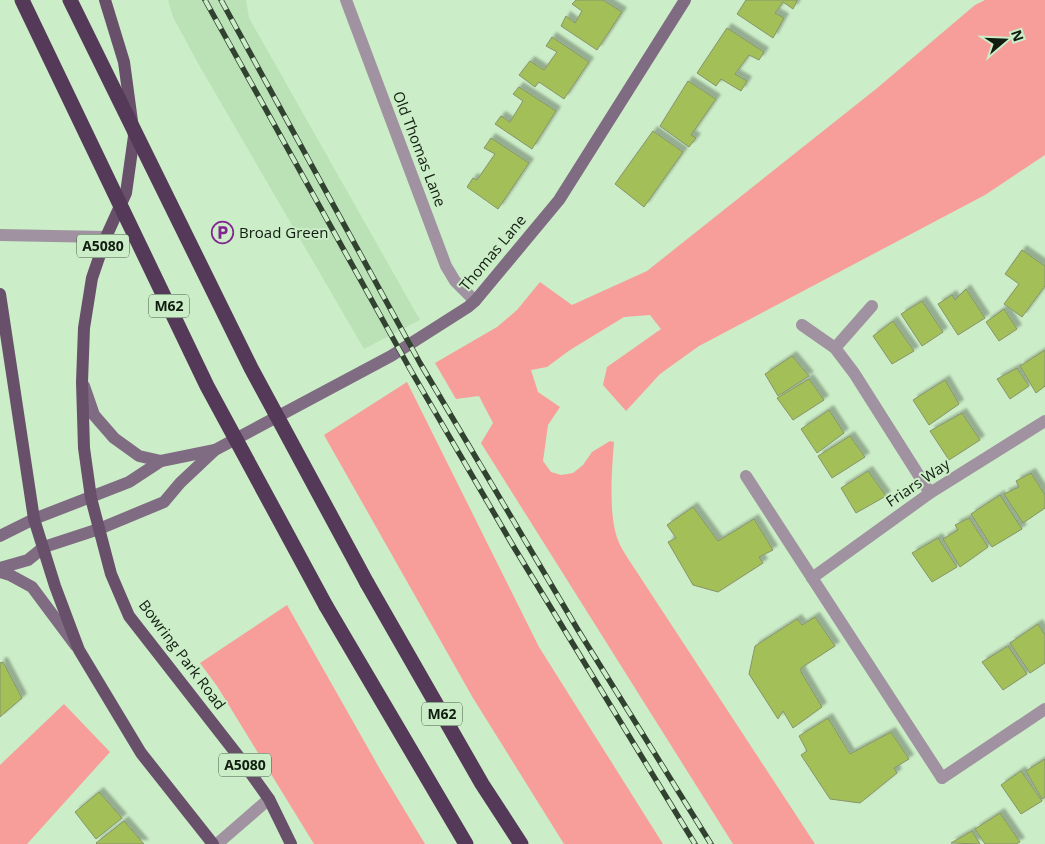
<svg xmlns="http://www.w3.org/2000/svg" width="1045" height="844" viewBox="0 0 1045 844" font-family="'Open Sans',sans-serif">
  <defs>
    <filter id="shadow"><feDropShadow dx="4.5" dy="-4.5" stdDeviation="1" flood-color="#0004"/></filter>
  </defs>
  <rect width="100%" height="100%" fill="#cbedc7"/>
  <polygon fill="#bae2b6" points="168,0 246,0 249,18 420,320 364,349 199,65 173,17"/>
  <g fill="#f79e9a">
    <path d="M985,0H1045V155L985,195L699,346L660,374L626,411L603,385L607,367L661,329L650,315L624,317L570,350L547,367L531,370L538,392L560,407L548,425L543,461L551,472L561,475L573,473L583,465L592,452L610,441L614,442C612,468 608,515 618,540C620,546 624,552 627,557L815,844H733L481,443L493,423L479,396L456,399L435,363L497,327L517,310L540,282L572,305L647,271L876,89L975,5Z"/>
    <polygon points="407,382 539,647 663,844 564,844 473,698 324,435"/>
    <polygon points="287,605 381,771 425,844 314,844 217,686 200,663"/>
    <polygon points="64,704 110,752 27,844 0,844 0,765"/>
  </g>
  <g fill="#a3bf59" stroke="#87946a" filter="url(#shadow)">
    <polygon points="576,0 603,0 622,12 597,50 561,26 566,16 575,23 582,11 572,4"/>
    <polygon points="746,0 796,0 797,1 793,9 783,2 775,13 784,18 773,38 737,14"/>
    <polygon points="727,28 764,52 759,60 749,55 735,74 747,81 741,91 721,79 716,86 697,73"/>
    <polygon points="552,37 589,62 564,99 539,82 535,87 519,75 530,61 544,70 557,52 546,46"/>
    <polygon points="688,81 716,99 691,135 696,138 689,147 660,126"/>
    <polygon points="519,87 556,111 532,149 495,124 501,116 510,122 523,101 513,94"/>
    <polygon points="653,131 683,152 644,207 615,184"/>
    <polygon points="491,138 529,163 498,209 467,187 473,178 477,180 495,154 484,148"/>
    <polygon points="1022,250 1045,266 1045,286 1022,317 1004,304 1019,284 1005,274"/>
    <polygon points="966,289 985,318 958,335 938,304 952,295 955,300"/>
    <polygon points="922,301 943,332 922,346 901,314"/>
    <polygon points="1004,309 1017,329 999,341 986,322"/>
    <polygon points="893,321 914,351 892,364 873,336"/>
    <polygon points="1045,350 1045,386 1036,393 1020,366"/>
    <polygon points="792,356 809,376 778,396 765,374"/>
    <polygon points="1017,368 1029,386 1010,399 997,379"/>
    <polygon points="809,379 824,400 793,420 777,398"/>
    <polygon points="945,380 959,404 929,425 913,400"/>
    <polygon points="829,410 844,433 817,453 801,429"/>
    <polygon points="962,413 980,440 949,460 930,431"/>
    <polygon points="850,436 865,457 832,478 818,456"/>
    <polygon points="868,471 886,496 856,513 841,488"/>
    <polygon points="1031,473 1045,495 1045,508 1023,523 1004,494 1019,487 1016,481"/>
    <polygon points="1000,495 1022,529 992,547 971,514"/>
    <polygon points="693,507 718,541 754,519 773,550 759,557 763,563 718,592 693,585 668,542 676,538 667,525"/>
    <polygon points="969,518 988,547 960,567 943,539 958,530 955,525"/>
    <polygon points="938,538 957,567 932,582 912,553"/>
    <polygon points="815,617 835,646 801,668 801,672 822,707 793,728 783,711 778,719 749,674 755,646 797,619 802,625"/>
    <polygon points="1038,624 1045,635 1045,663 1030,673 1010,643"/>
    <polygon points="1008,646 1027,674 1003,690 982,662"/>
    <polygon points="3,662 22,698 0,717 0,663"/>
    <polygon points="828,718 850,754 891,732 909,759 894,768 897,773 860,803 830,799 801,755 807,751 799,736"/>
    <polygon points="1045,759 1045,797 1042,799 1026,771"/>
    <polygon points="1021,771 1042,801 1021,814 1001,785"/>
    <polygon points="99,792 122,818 96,839 75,812"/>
    <polygon points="1000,813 1020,842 1016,844 985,844 975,829"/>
    <polygon points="124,821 144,844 97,844 96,843"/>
    <polygon points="972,831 980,844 951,843"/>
  </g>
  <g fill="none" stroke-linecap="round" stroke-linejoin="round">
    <polyline stroke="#a092a1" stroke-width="12" points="746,476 942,778"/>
    <g stroke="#a092a1" stroke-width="12">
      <polyline points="346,0 446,266 455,281 475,301"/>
      <polyline points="0,235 106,237"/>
      <polyline points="802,325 835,348 854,373 930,493"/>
      <polyline points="835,348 872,306"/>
      <polyline points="812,578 930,493 1045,421"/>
      <polyline points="942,778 1045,709"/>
      <polyline points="217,844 269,799"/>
    </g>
    <g stroke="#7f6b82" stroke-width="12">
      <polyline points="84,386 94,415 114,438 139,456 161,461"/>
      <polyline points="0,536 34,519 129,482 161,461 215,450 391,356 468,307 475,301 559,200 685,0"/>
      <polyline points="0,568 28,560 44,547 99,529 164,502 180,483 215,450"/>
      <polyline points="0,572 10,575 32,587 76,646"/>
    </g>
    <g stroke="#68506b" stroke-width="12">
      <polyline points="105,0 124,62 134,136 126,193 106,237 92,278 84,328 82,382 84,448 91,498 111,574 129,616 239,757 269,799 291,844"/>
      <polyline points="0,294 34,519 55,586 79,650 141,753 213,844"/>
    </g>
    <g stroke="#543958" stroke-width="15">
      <polyline points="367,583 482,784 521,844"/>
      <polyline points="326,606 466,844"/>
    </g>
    <defs>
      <g id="rail">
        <polyline points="205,0 410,369 512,544 695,844"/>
        <polyline points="221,0 420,363 578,630 711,844"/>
      </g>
    </defs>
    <use href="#rail" stroke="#324230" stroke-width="5.5"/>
    <use href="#rail" stroke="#cbedc7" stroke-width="4" stroke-dasharray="11" stroke-linecap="butt"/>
    <g stroke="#543958" stroke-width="15">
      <polyline points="22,0 207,386 326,606"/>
      <polyline points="70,0 251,368 367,583"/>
    </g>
  </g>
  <defs>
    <symbol id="parking-ring" viewBox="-11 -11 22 22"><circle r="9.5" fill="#cbedc7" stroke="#832591" stroke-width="1.5"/><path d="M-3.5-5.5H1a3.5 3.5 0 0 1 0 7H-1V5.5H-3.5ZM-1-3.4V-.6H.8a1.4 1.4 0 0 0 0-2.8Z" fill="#832591"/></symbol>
  </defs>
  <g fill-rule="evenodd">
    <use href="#parking-ring" x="210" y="220" width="25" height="25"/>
  </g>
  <g text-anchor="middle" stroke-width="4" stroke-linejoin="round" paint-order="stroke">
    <g fill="#cbedc7" stroke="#495b47" stroke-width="1">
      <rect x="77" y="234.5" width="52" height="23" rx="4"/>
      <rect x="149" y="294.5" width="40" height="23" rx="4"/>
      <rect x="422" y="702.5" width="40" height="23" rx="4"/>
      <rect x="219" y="753.5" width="52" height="23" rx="4"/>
    </g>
    <g font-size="14" font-weight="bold" fill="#111d10">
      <text x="103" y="251">A5080</text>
      <text x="169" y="311">M62</text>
      <text x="442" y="719">M62</text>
      <text x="245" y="770">A5080</text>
    </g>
    <g font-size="15" fill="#111d10" stroke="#cbedc7">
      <text transform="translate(419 149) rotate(69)" y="5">Old Thomas Lane</text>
      <text transform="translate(493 253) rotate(-50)" y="5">Thomas Lane</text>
      <text transform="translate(918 483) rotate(-34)" y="5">Friars Way</text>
      <text transform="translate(182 655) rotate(53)" y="5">Bowring Park Road</text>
    </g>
    <g font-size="15" fill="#111d10" stroke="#cbedc7" text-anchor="start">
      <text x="239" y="238">Broad Green</text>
    </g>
  </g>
  <g transform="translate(1005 40) rotate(71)" stroke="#cbedc7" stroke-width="4" paint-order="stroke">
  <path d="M0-4L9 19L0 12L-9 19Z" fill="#111d10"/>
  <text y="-8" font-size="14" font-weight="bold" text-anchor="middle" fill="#111d10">N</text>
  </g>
</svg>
